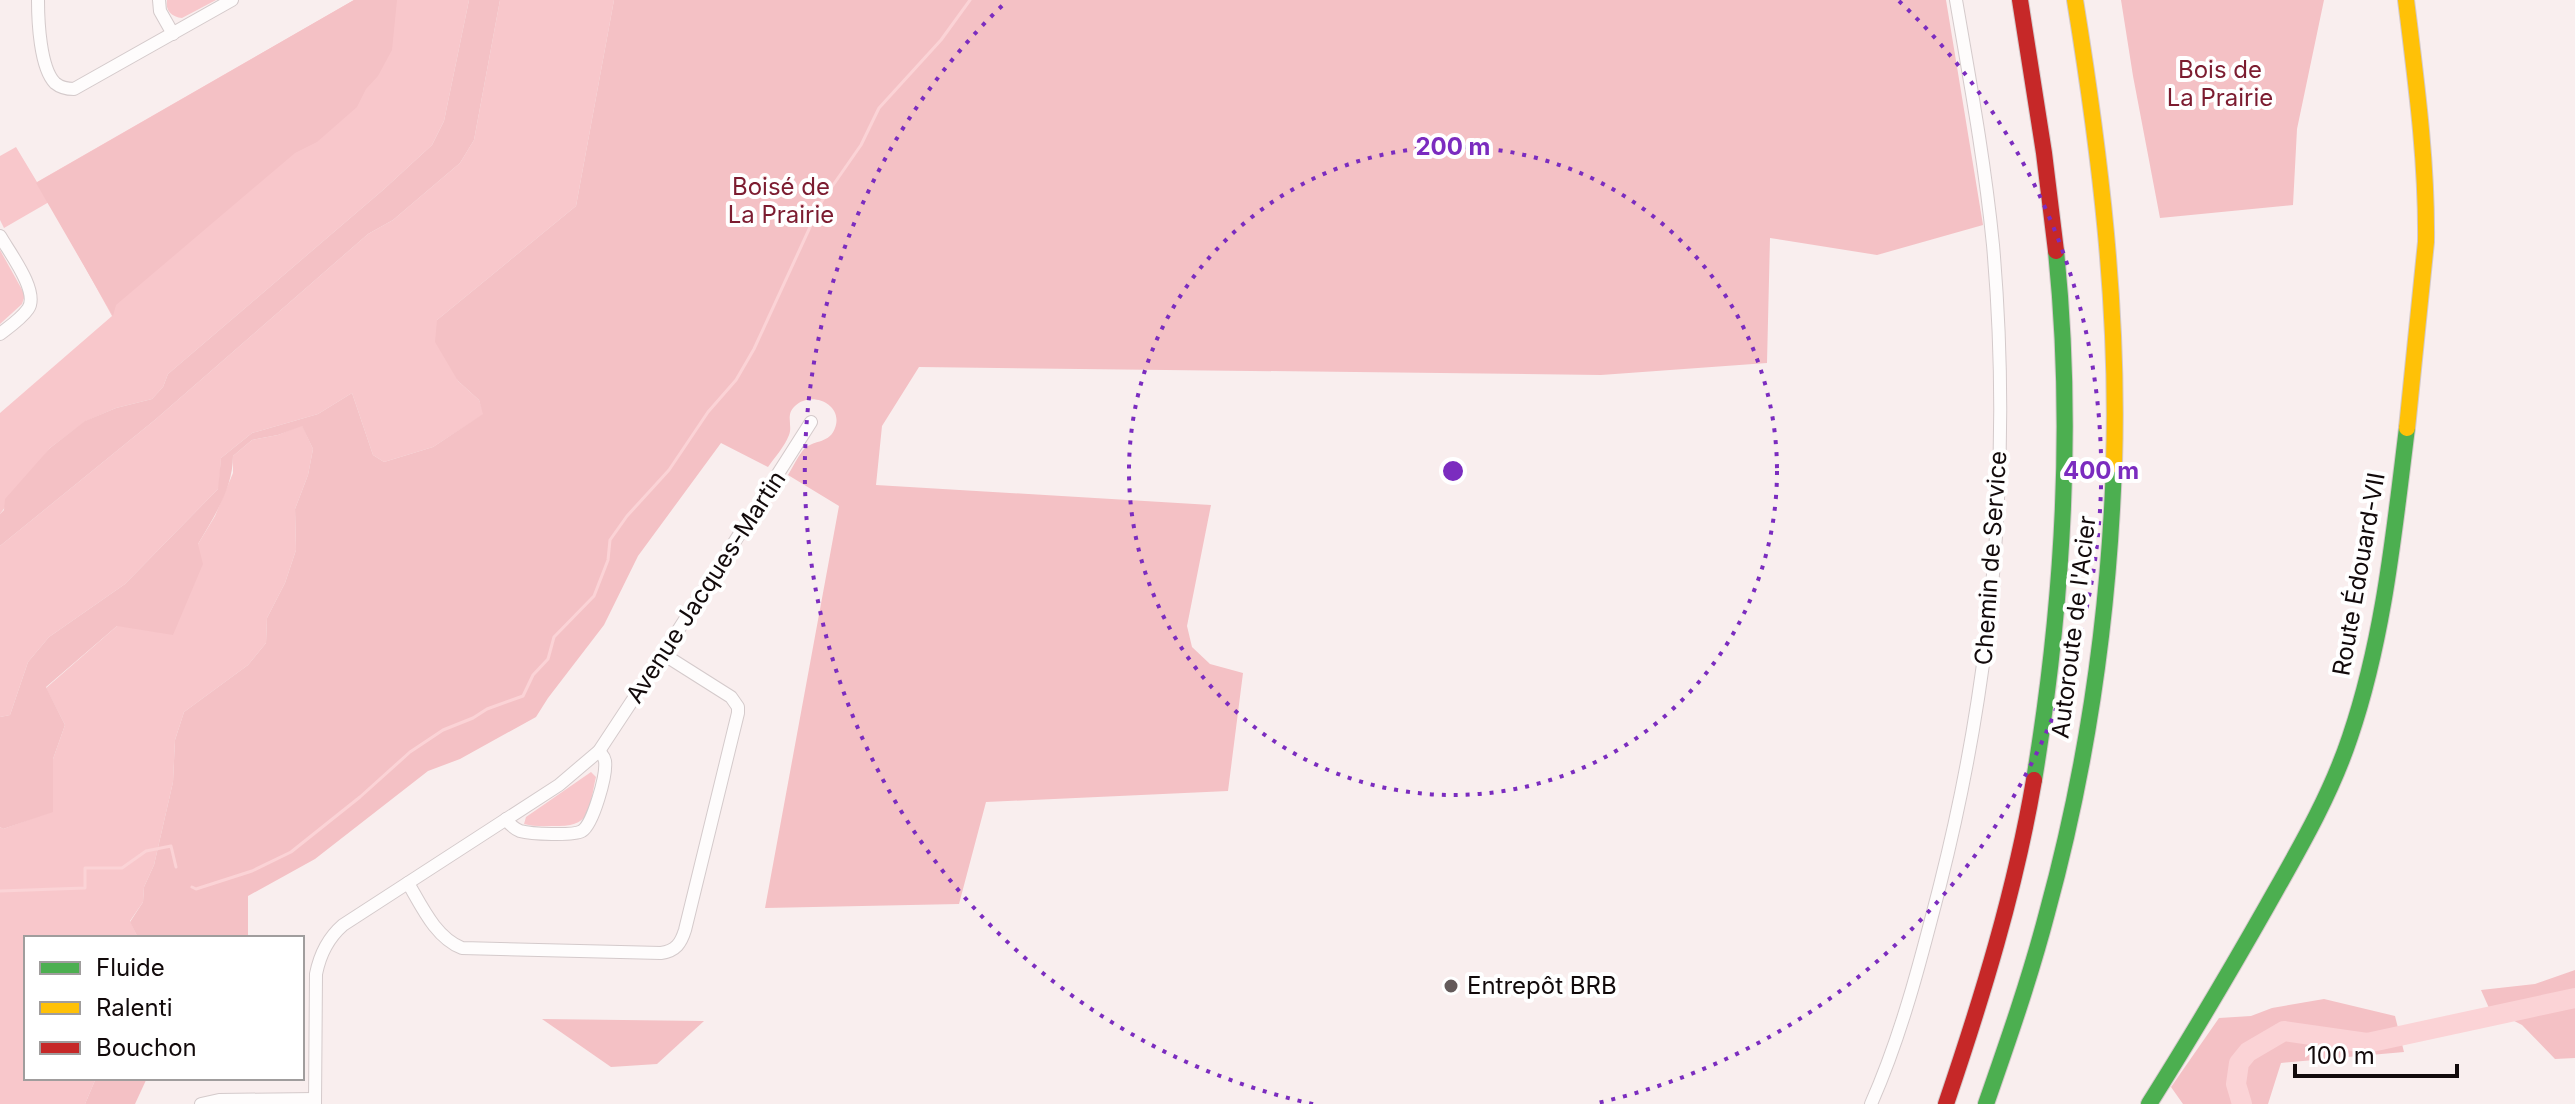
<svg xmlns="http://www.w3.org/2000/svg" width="2575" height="1104" viewBox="0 0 2575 1104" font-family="Inter,sans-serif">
  <rect width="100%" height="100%" fill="#f9eeee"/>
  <g fill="#f8c7cb">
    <path d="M167,0H216L182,18C172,17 165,11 167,0Z"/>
    <polygon points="354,0 469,0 444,121 432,145 383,190 168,374 163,387 152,399 116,408 86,421 50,448 0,514 0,413 112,316 49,202 4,228 0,220 0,156 16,147 37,182"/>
    <polygon points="500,0 614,0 576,206 437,320 458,381 479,400 484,414 433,447 384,462 373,455 352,393 318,414 252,433 221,458 219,488 125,584 49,637 28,662 10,715 0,717 0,546 156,419 368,234 393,220 460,163 474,140"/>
    <polygon points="0,250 25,295 22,304 0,324"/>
    <polygon points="302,425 313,449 308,475 295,509 296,550 285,583 267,618 266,643 248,665 184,712 175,740 173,782 154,865 144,887 143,902 130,921 138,938 26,938 26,1078 96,1078 85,1104 0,1104 0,827 3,829 53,811 53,759 65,725 46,688 117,626 198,544 215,516 233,473 233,456 252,440 278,435"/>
    <path d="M591,772L596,777C589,805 593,827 557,826C546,826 534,827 524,824L526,817Z"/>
  </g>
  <g fill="#f4c1c5">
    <polygon points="354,0 397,0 392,50 378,76 366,89 357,107 317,142 295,153 116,305 113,316 36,183"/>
    <polygon points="469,0 500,0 474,140 460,163 393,220 368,234 156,419 0,546 0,514 4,510 5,499 50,448 85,421 116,408 152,399 163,387 168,374 383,190 432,145 444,121"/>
    <path d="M614,0H1946L1983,225L1877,255L1770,238L1767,363L1601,375L919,367L882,426L876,485L1211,505L1187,626L1192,647L1210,664L1243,673L1228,791L986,802L959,904L765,908L839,506L788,475C793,467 799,454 805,448C815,440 830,443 835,428C844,404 811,390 795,406C785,415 793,425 789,435C785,446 775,457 768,467L721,443L638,556L604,625L548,698L536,717L460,759L428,771L315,859L248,896V938H138L130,922L143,902L144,887L154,865L173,782L175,740L184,712L248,665L266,643L267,618L285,583L296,550L295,509L308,475L313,449L302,426L278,435L252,440L233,456C233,488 214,517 198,544L203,564L173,635L117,626L46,687L65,725L53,759V812L3,829L0,827V717L10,715L28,662L49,637L125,584L218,489L221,458L252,433L318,414L352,393L373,455L384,462L433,447L483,414L479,400L458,381L435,342L437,320L576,206Z"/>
    <polygon points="2121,0 2324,0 2297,129 2293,205 2160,218 2133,76"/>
    <polygon points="2575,970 2575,1058 2555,1059 2522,1025 2489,1008 2481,990 2535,984"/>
    <polygon points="2324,999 2395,1016 2404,1052 2281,1063 2268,1104 2183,1104 2171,1087 2219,1018 2251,1016 2272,1008"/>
    <polygon points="542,1019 704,1021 657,1064 611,1067"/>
    <polygon points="96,1078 147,1078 135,1104 85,1104"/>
  </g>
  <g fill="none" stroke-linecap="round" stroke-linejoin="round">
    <g stroke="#fbd3d6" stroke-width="3">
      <polyline points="192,887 196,889 252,871 291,852 360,797 410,752 443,730 473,718 487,709 523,696 533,675 548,659 554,637 594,596 608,560 610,540 627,516 669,470 708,412 736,380 754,349 822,201 861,145 879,108 941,40 970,0"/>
      <polyline points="0,891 85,888 85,868 122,868 146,851 171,846 176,867"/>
    </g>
    <polyline stroke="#fbd3d6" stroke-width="20" points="2242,1104 2236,1084 2239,1063 2248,1052 2284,1031 2367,1043 2575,998"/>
    <defs>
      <g id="street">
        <path d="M38,0C38,21 40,68 55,83C61,88 67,89 74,89L232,0"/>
        <polyline points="159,0 160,11 173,34"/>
        <path d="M0,236C9,252 40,292 28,309C21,319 9,327 0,334"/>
        <path d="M506,819C510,825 513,828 520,831C531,834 573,836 582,831C593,824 607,775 605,761C604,756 602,755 599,751"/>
        <path d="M408,883C422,907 436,938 462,948L661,953C676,951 681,943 685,930L738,713V707L731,697L663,654"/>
        <polyline points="201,1104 219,1100 315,1099"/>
        <path d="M315,1104L316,974C320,954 328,938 343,925L559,785L599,751L663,654L811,422"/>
        <path d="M1871,1104C1902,1034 1921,959 1940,885C1993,676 2012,461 1993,245C1985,163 1970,81 1956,0"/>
      </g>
      <g id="fast">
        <path d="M2034,780C2063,605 2074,427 2056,251"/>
        <path d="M1986,1104C2008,1041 2030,978 2047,913C2087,767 2109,616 2114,464"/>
        <path d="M2149,1104C2190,1039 2229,973 2267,906C2298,851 2330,797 2350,737C2384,637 2394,532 2407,428"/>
      </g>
      <g id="slow">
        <path d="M2075,0C2100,154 2119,308 2114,464"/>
        <path d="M2406,0C2416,81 2427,161 2426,242L2407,428"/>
      </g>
      <g id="jam">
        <polyline points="2020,0 2044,153 2056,251"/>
        <path d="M1946,1104C1982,998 2015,891 2034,780"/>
      </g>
    </defs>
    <use href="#street" stroke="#d4cacb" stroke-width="14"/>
    <use href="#fast" stroke="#d4cacb" stroke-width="18"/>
    <use href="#slow" stroke="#d4cacb" stroke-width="18"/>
    <use href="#jam" stroke="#d4cacb" stroke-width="18"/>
    <use href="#street" stroke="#fefcfc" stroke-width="12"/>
    <use href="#fast" stroke="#4caf50" stroke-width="16"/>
    <use href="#slow" stroke="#ffc107" stroke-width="16"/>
    <use href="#jam" stroke="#c62828" stroke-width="16"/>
  </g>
  <g fill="none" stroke="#7b2cbf" stroke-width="4" stroke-dasharray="4 8">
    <circle cx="1453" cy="471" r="324"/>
    <path d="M1313 1104A648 648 0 0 1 1007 1M1899 1A648 648 0 0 1 1593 1104"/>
  </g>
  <circle fill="#635a5a" stroke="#fff" stroke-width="3" cx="1451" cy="986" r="8"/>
  <g text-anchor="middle" stroke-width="8" stroke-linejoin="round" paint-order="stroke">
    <g font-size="24" fill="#7c1c30" stroke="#fff">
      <text x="2220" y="78">Bois de<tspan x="2220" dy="28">La Prairie</tspan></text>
      <text x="781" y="195">Boisé de<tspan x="781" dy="28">La Prairie</tspan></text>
    </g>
    <g font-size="24" fill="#120a0b" stroke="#fff">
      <text transform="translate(1991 558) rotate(-86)" y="8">Chemin de Service</text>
      <text transform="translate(2359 574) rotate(-80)" y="8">Route Édouard-VII</text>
      <text transform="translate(706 587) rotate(-57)" y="8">Avenue Jacques-Martin</text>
      <text transform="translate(2074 627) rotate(-83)" y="8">Autoroute de l'Acier</text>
    </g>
    <g font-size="24" fill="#120a0b" stroke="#fff" text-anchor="start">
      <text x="1467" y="994">Entrepôt BRB</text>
    </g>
  </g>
  <circle cx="1453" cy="471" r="12" fill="#7b2cbf" stroke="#fff" stroke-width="4"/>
  <g font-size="24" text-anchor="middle" font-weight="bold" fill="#7b2cbf" stroke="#fff" stroke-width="8" stroke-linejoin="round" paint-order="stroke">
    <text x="1453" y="155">200 m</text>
    <text x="2101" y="479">400 m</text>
  </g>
  <rect x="24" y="936" width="280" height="144" fill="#ffffff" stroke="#a09d9d" stroke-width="2"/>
  <rect x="40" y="962" width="40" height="12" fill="#4caf50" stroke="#a09d9d" stroke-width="2"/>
  <text x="96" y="976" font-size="24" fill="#120a0b">Fluide</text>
  <rect x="40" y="1002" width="40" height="12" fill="#ffc107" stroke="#a09d9d" stroke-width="2"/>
  <text x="96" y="1016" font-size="24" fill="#120a0b">Ralenti</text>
  <rect x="40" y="1042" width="40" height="12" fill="#c62828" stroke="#a09d9d" stroke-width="2"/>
  <text x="96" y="1056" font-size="24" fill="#120a0b">Bouchon</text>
  <path d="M2295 1064v12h162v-12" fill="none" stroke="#120a0b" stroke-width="4"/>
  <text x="2307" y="1064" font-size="24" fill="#120a0b" stroke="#ffffff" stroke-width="6" paint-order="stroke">100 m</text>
</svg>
